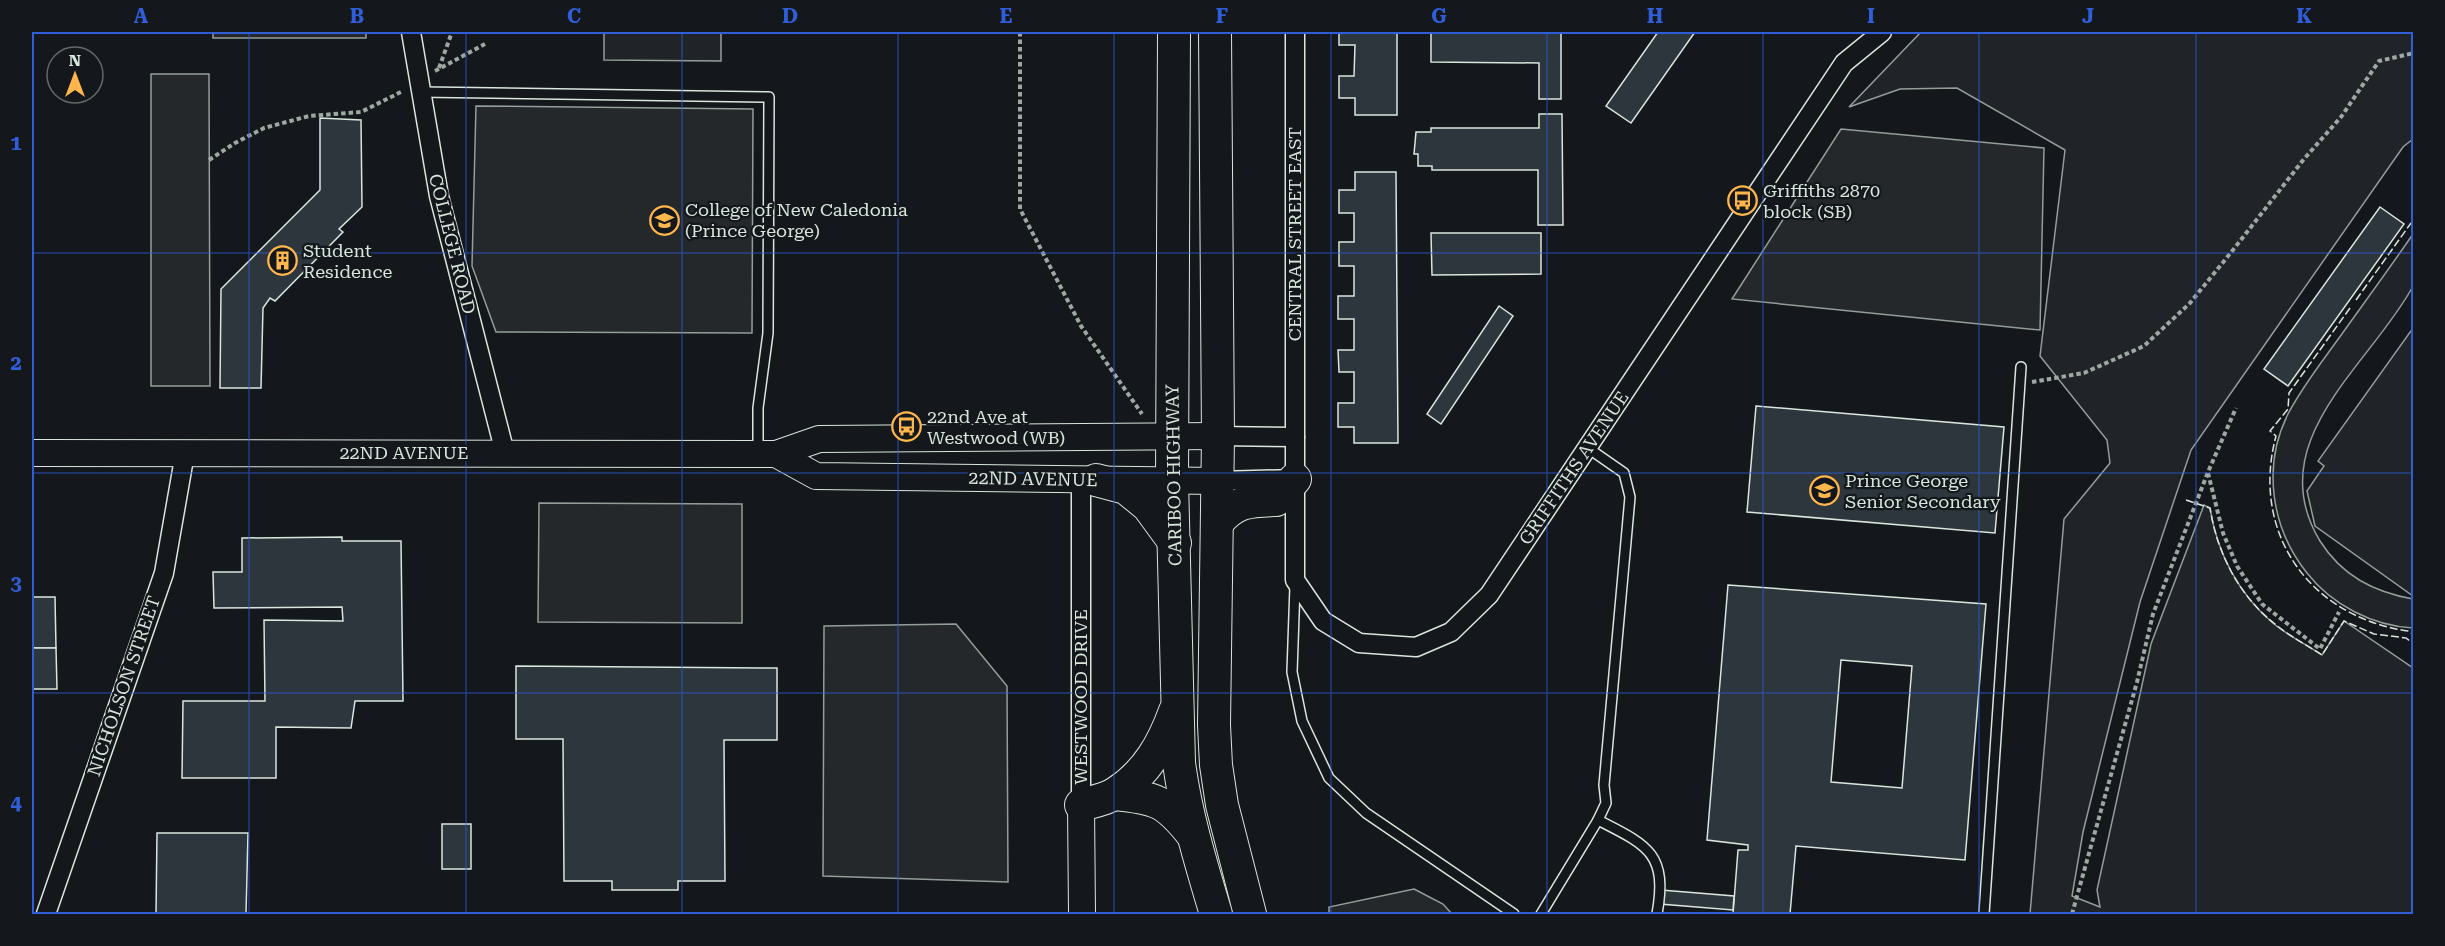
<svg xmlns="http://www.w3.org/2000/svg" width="2445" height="946" viewBox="0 0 2445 946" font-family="'Roboto Serif',serif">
  <rect width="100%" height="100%" fill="#14181c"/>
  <g fill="#202428" stroke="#939e99" stroke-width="1.5">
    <polygon points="604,32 721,32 721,61 604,60"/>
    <path d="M1921,32H2413V139L2403,147L2191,450L2140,602L2083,832L2072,896L2100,907L2097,890L2151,644L2204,505L2210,508C2217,553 2239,595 2274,624C2289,636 2307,645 2322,655L2344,621L2413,668V914H2030L2064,519L2110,463L2107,440L2040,356L2065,150L1957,88L1900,89L1849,107Z"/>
    <path d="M2413,234C2414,246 2417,279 2412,288C2369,366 2260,442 2320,541C2342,576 2374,592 2413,599V628C2373,626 2332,605 2307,573C2271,528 2262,466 2288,414C2302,387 2321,363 2339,338C2364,303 2389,269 2413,234Z"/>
    <polygon points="2413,328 2414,596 2413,596 2315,526 2307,491 2324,466 2318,461"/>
  </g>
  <g fill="#24282b" stroke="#939e99" stroke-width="1.5">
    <rect x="213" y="32" width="153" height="6"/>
    <polygon points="151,74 209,74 210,386 151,386"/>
    <polygon points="476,106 753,109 752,333 496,332 472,266"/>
    <polygon points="1841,129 2044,148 2040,330 1732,299"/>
    <polygon points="539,503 742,504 742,623 538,622"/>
    <polygon points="956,624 1007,686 1008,882 823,876 824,626"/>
    <polygon points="1414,889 1443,904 1452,914 1329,914 1329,907"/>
  </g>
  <g fill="#2c363c" stroke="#d8e6dc" stroke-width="1.5" fill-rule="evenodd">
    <polygon points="1339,32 1397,32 1397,115 1355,115 1355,98 1339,98 1339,76 1354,76 1355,45 1339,45"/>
    <polygon points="1431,32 1561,32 1561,99 1539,99 1539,63 1431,62"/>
    <polygon points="1658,32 1695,32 1631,123 1606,106"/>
    <polygon points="1539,114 1562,114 1563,225 1538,225 1538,170 1432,170 1432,166 1418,166 1418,154 1414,154 1416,132 1431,132 1431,128 1539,128"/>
    <polygon points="320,118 361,120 362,207 339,229 343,232 275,301 270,298 263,308 261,388 220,388 221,289 320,190"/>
    <polygon points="1355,172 1396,172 1398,443 1354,443 1354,427 1338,427 1338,403 1354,403 1354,372 1339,372 1338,350 1354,350 1354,319 1338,319 1338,296 1354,296 1354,266 1339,266 1339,242 1354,242 1354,213 1339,213 1339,190 1355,190"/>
    <polygon points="2380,207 2404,224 2288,386 2264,369"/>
    <polygon points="1431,233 1541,233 1541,274 1432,275"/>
    <polygon points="1499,306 1513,316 1441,424 1427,414"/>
    <polygon points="1756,406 2004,427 1995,533 1747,512"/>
    <polygon points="342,537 342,541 401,541 403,701 355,701 351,728 276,727 276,778 182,778 183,701 265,701 264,620 343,621 342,607 214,608 213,572 242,572 242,538"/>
    <path d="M1728,585L1986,604L1965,860L1796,846L1790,914H1733L1738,850H1748V845L1707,840ZM1841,660L1912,666L1902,788L1831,782Z"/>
    <polygon points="32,597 55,597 56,648 32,648"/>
    <polygon points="32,648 56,648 57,689 32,689"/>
    <polygon points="516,666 777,668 777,740 724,740 725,881 678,881 678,890 612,890 612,881 564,881 563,739 516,739"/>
    <rect x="442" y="824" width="29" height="45"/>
    <polygon points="157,833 248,833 246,914 156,914"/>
    <polygon points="1661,890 1734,896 1733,910 1660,904"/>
  </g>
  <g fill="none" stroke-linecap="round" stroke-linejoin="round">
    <defs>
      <g id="lane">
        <polyline points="420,92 769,97 768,333 758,408 758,452"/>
        <polyline points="1295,586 1292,672 1302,721 1329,778 1366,813 1514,914"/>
        <path d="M1598,820C1647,845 1668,853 1657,914"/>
        <polyline points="1541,914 1598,820 1606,803 1604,785 1630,497 1624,473 1588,448"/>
        <polyline points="1984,914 2021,367"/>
      </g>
      <g id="street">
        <polyline points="411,32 439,196 505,453"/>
        <polyline points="1295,32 1295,580 1323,621 1359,643 1416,647 1451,632 1489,595 1844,63 1882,32"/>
        <polyline points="1218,436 1295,437"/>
        <polyline points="1081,480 1081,805"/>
        <polyline points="1217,481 1295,479"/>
        <polyline points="46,914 164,573 185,453"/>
      </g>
      <g id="secondary">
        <polyline points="32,453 776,454 819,439 1218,436"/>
        <polyline points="776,454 816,476 1217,481"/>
        <polyline points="1081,805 1082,914"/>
      </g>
      <g id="highway">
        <path d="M1174,32L1172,480L1179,763C1186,815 1201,864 1216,914"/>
        <polyline points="1215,32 1218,436 1214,725 1216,765 1222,805 1250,914"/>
        <polyline points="1096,480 1126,488 1148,506 1175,543"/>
        <path d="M1217,523C1235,501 1248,501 1276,500L1295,479"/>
        <path d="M1115,794C1156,798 1166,801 1192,834"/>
        <path d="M1081,805C1092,802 1107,799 1116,793C1147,773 1163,744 1175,711"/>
      </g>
    </defs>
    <use href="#lane" stroke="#d8e6dc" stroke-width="12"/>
    <use href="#street" stroke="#d8e6dc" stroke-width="21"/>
    <use href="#secondary" stroke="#d8e6dc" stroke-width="28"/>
    <use href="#highway" stroke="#d8e6dc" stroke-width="34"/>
    <g stroke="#9da8a2" stroke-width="4" stroke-dasharray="4.5 3" stroke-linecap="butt">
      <polyline points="1020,32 1020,209 1081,326 1142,414"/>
      <polyline points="439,68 452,32"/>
      <polyline points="435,71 485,44"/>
      <polyline points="209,160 235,143 264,128 309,116 361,112 403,91"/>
      <polyline points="2032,382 2084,373 2144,346 2190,303 2233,250 2304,159 2341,117 2379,61 2414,53"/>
      <polyline points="2208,473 2223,533 2237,566 2262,604 2320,649 2339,612"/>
      <polyline points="2072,914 2137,682 2153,614 2208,472 2236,408"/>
    </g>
    <use href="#lane" stroke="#14181c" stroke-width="9"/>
    <use href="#street" stroke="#14181c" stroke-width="18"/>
    <use href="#secondary" stroke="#14181c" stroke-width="26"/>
    <use href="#highway" stroke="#14181c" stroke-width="32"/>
    <g stroke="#d8e6dc" stroke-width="1.5" stroke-dasharray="8 3" stroke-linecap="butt">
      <polyline points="2356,300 2411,223"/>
      <path d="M2350,308L2289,393L2288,409L2270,431L2276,436C2250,533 2310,617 2408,631L2414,635"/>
      <path d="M2186,500L2210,508C2217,553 2239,596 2275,624C2289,636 2307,645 2322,655L2344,621L2374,634L2406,638L2414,644"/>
    </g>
  </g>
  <path fill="none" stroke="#305dd8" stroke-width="1.5" stroke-opacity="0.55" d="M249,32V914M466,32V914M682,32V914M898,32V914M1114,32V914M1331,32V914M1547,32V914M1763,32V914M1979,32V914M2196,32V914M32,253H2414M32,473H2414M32,693H2414"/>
  <defs>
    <symbol id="bus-ring" viewBox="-11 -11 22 22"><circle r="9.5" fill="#14181c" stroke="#ffb74d" stroke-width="1.5"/><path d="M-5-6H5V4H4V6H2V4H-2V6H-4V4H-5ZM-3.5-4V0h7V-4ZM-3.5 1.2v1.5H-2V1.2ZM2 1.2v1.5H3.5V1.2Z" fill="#ffb74d"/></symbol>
    <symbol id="university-ring" viewBox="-11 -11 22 22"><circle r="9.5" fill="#14181c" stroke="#ffb74d" stroke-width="1.5"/><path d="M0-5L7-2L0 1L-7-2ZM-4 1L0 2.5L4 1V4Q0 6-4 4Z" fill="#ffb74d"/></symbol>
    <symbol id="building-ring" viewBox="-11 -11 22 22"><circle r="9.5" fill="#14181c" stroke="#ffb74d" stroke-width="1.5"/><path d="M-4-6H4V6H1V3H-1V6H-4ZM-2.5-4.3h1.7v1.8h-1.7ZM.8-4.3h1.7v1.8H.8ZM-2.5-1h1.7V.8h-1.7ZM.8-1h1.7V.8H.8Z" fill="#ffb74d"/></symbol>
    <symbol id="school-ring" viewBox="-11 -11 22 22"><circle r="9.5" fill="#14181c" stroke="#ffb74d" stroke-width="1.5"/><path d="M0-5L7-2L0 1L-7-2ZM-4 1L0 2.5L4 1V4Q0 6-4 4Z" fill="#ffb74d"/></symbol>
  </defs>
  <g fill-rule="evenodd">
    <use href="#bus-ring" x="1726" y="184" width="33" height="33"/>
    <use href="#university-ring" x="648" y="204" width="33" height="33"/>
    <use href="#building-ring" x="266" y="244" width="33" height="33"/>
    <use href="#bus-ring" x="890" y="410" width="33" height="33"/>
    <use href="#school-ring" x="1808" y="474" width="33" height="33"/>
  </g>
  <g text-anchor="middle" stroke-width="4.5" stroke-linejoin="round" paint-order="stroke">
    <g font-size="18" fill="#d8e6dc" stroke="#14181c" text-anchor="start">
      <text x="1763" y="197">Griffiths 2870<tspan x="1763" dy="21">block (SB)</tspan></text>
      <text x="685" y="216">College of New Caledonia<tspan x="685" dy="21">(Prince George)</tspan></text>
      <text x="303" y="257">Student<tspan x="303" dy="21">Residence</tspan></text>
      <text x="927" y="423">22nd Ave at<tspan x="927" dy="21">Westwood (WB)</tspan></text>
      <text x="1845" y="487">Prince George<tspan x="1845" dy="21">Senior Secondary</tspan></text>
    </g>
    <g font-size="18" fill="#d8e6dc" stroke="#14181c">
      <text transform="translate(1295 234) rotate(-90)" y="6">CENTRAL STREET EAST</text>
      <text transform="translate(452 244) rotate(76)" y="6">COLLEGE ROAD</text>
      <text x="404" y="459">22ND AVENUE</text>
      <text transform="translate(1574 468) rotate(-56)" y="6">GRIFFITHS AVENUE</text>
      <text transform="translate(1174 475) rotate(-91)" y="6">CARIBOO HIGHWAY</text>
      <text transform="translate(1033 479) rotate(1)" y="6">22ND AVENUE</text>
      <text transform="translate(124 686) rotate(-71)" y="6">NICHOLSON STREET</text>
      <text transform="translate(1081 697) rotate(-90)" y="6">WESTWOOD DRIVE</text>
    </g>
  </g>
  <rect width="2445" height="946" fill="none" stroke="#14181c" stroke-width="66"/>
  <g transform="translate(75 75)"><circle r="28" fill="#14181c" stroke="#626a69" stroke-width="1.5"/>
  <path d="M0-4.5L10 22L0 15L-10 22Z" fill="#ffb74d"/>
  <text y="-9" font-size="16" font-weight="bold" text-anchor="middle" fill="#d8e6dc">N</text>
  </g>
  <rect x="33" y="33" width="2379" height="880" fill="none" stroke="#305dd8" stroke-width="2"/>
  <g font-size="20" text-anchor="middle" font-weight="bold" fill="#305dd8">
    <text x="141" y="23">A</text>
    <text x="357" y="23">B</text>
    <text x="574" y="23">C</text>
    <text x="790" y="23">D</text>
    <text x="1006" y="23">E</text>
    <text x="1222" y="23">F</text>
    <text x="1439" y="23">G</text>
    <text x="1655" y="23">H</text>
    <text x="1871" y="23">I</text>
    <text x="2088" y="23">J</text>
    <text x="2304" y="23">K</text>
    <text x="16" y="150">1</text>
    <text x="16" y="370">2</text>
    <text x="16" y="590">3</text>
    <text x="16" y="810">4</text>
  </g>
</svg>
